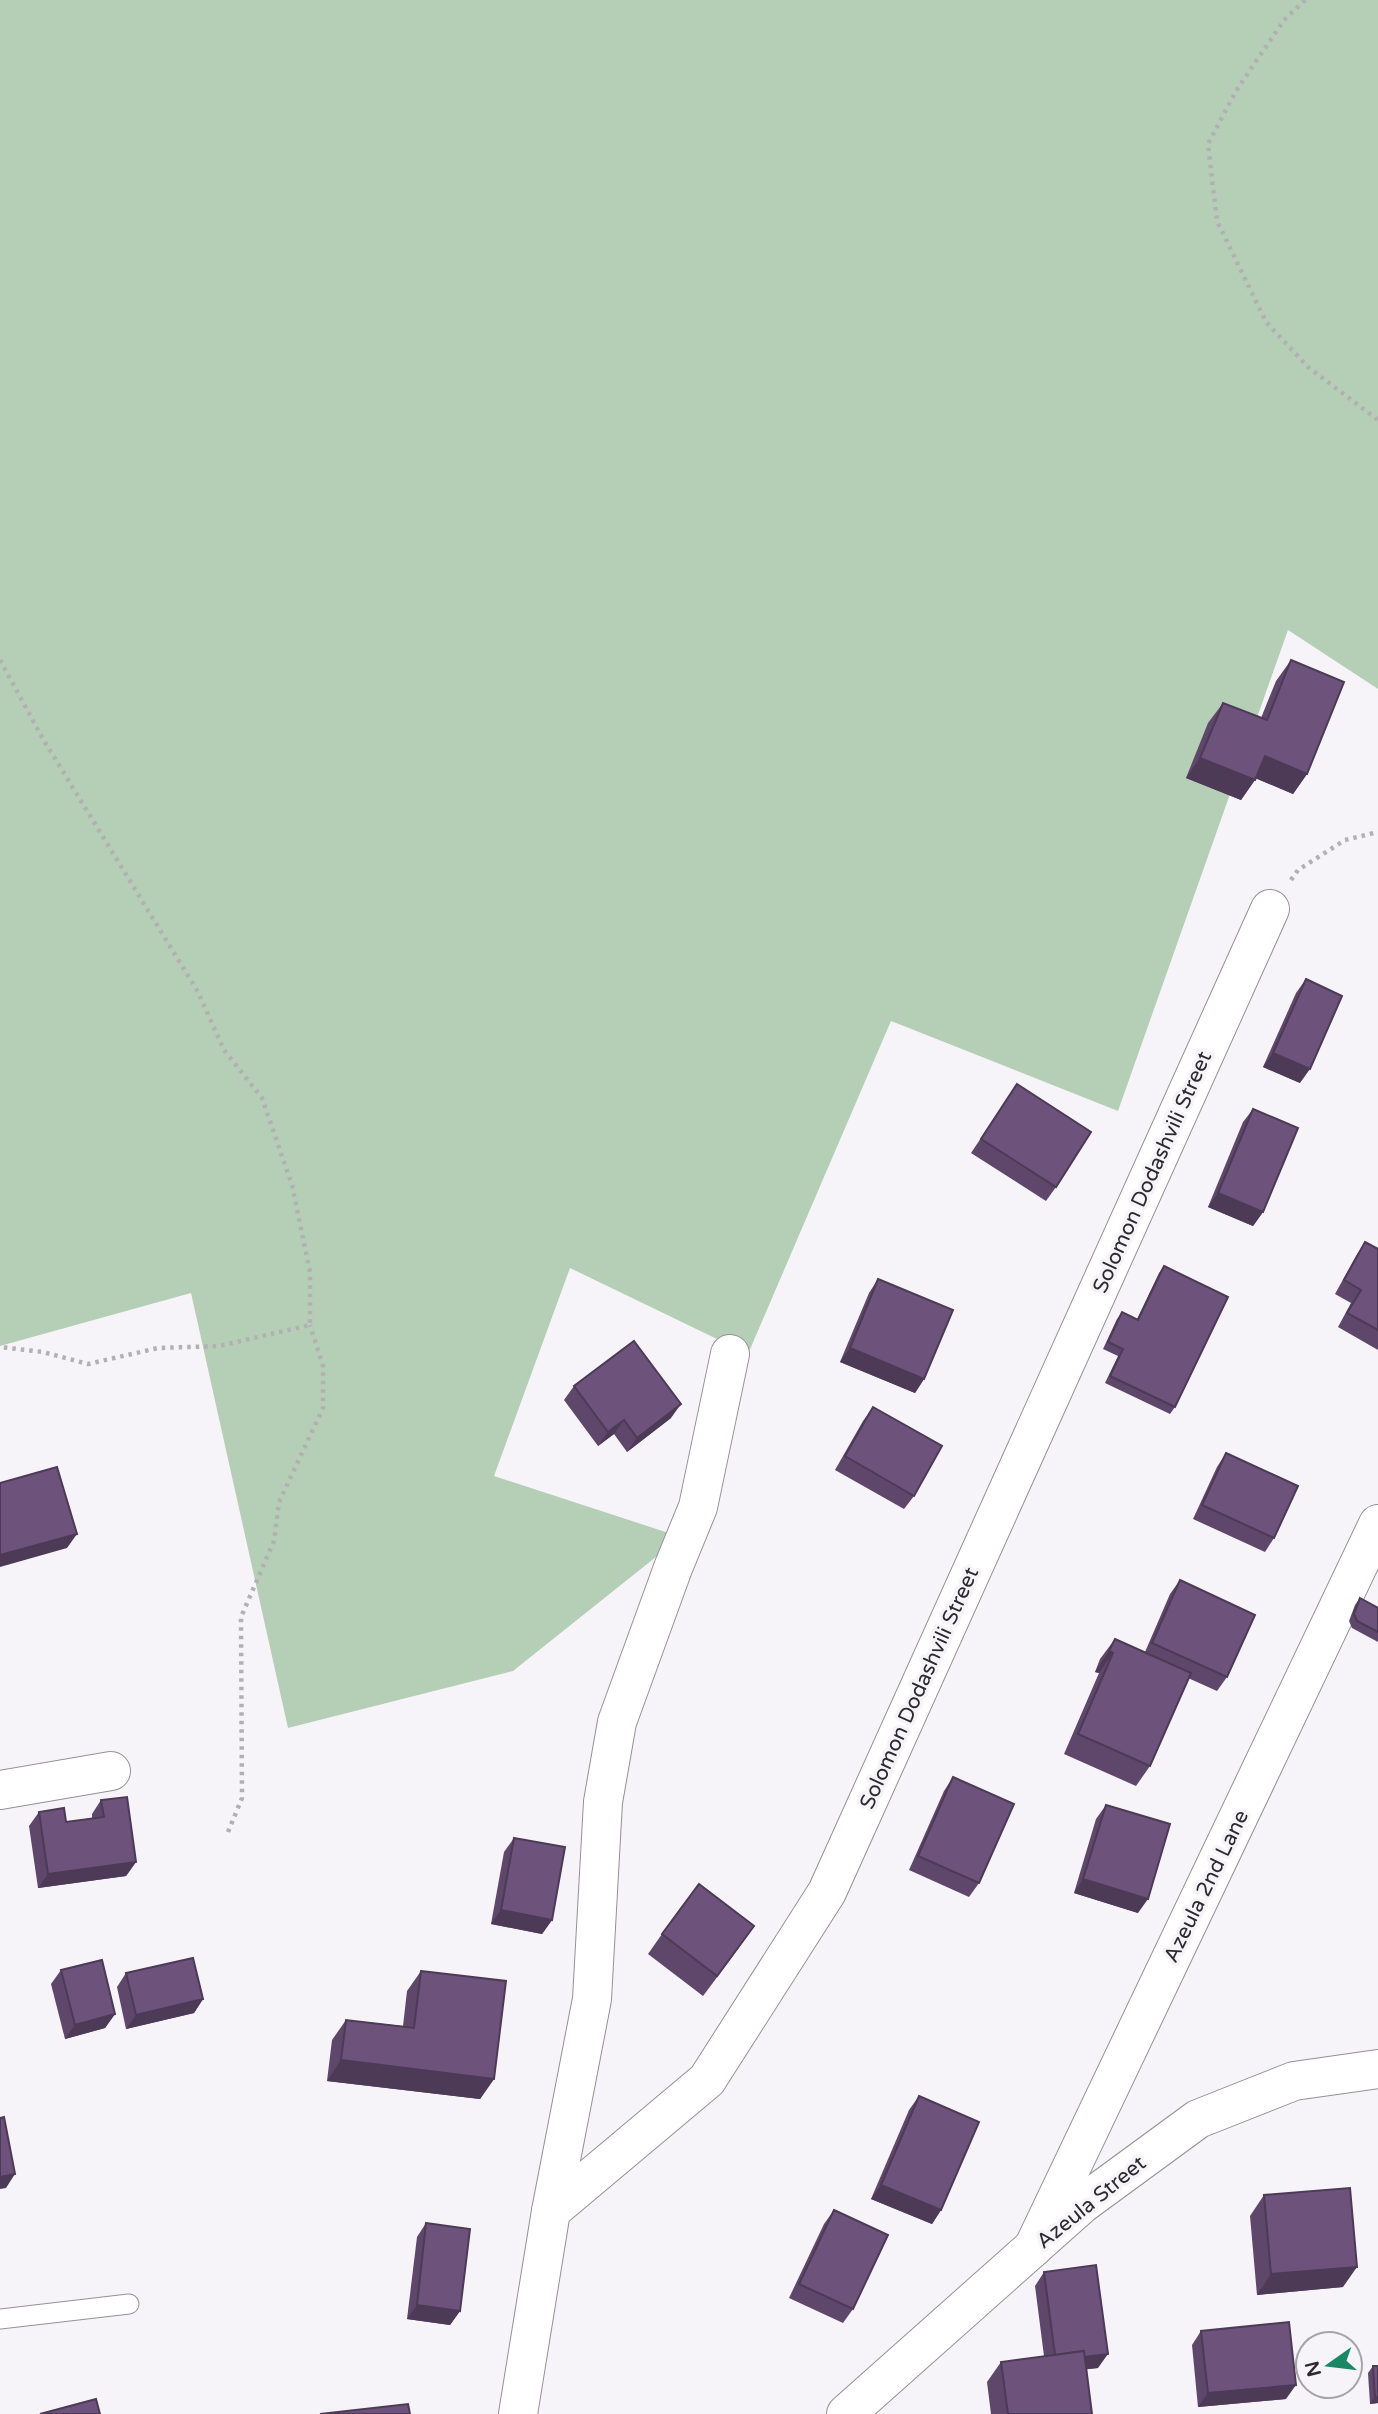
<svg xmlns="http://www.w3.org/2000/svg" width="1378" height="2414" viewBox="0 0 1378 2414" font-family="'Varela Round',sans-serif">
  <rect width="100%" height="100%" fill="#f7f4f9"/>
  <polygon fill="#b5cfb7" points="0,0 1378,0 1378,689 1288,630 1118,1111 891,1021 748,1354 570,1268 494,1476 681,1537 513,1671 288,1728 191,1293 0,1346"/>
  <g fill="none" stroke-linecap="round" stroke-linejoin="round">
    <defs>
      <polyline id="service" points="0,2319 129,2304"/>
      <g id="minor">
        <polyline points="0,1790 111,1771"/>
        <polyline points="551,2211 592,1999 603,1802 617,1722 673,1568 698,1507 730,1354"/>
        <polyline points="1033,2248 1378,1524"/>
        <polyline points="518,2414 551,2211 707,2080 827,1892 1270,909"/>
        <polyline points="846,2414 1082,2204 1198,2119 1294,2081 1378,2069"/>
      </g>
    </defs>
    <use href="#service" stroke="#949196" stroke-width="21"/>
    <use href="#minor" stroke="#949196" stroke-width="40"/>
    <g stroke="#b3b0b4" stroke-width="4.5" stroke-dasharray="3.5 5" stroke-linecap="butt">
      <polyline points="1305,0 1284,20 1236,91 1208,144 1217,221 1266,322 1308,367 1378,420"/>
      <polyline points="0,660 43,739 198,992 224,1050 262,1098 292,1185 310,1272 310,1325 219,1346 158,1348 88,1364 43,1352 0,1347"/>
      <polyline points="1291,880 1298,870 1345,840 1378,832"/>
      <polyline points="228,1832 242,1798 241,1617 274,1541 279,1502 323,1408 323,1366 310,1325"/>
    </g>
    <use href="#service" stroke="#fff" stroke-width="19"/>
    <use href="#minor" stroke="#fff" stroke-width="38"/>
  </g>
  <g fill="#5e476a">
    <polygon points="1291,660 1307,774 1293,794 1256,778 1241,800 1186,778 1208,723 1223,703 1261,718 1276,681"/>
    <polygon points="1306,979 1300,1083 1263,1067 1296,993"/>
    <polygon points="1017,1084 1056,1187 1046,1201 971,1153"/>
    <polygon points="1253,1109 1263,1212 1253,1226 1208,1207 1243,1122"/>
    <polygon points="1365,1242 1378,1249 1378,1350 1338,1327 1351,1303 1335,1294 1356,1256"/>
    <polygon points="1164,1266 1175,1407 1170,1414 1105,1383 1118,1356 1103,1349 1117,1319 1122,1312 1137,1319 1159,1273"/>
    <polygon points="878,1279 924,1379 915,1393 840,1362 869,1293"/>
    <polygon points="574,1386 671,1418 627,1452 614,1434 598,1446 564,1400"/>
    <polygon points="873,1407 914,1496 904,1509 835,1470 863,1421"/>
    <polygon points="1226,1453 1274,1538 1265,1552 1193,1519 1217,1467"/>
    <polygon points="1180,1580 1227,1677 1217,1691 1188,1678 1150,1766 1136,1786 1064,1754 1099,1673 1095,1672 1100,1659 1115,1639 1145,1652 1170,1594"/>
    <polygon points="1360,1598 1378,1608 1378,1642 1352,1628 1349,1621 1355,1605"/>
    <polygon points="953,1777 979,1883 969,1897 909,1870 944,1791"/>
    <polygon points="101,1800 136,1862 126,1876 38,1888 29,1826 39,1812 66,1822 92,1818 92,1814"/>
    <polygon points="1106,1805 1138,1913 1074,1893 1096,1819"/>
    <polygon points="514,1838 552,1920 542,1934 491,1924 504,1852"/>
    <polygon points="754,1926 703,1996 648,1954 662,1934"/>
    <polygon points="61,1970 115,2014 105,2028 65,2039 51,1984"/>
    <polygon points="421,1971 494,2079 480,2099 327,2081 332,2040 346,2020 403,2026 407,1991"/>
    <polygon points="126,1973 203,1999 194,2013 126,2029 117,1987"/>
    <polygon points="919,2096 941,2210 932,2224 871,2199 909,2110"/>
    <polygon points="1264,2195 1343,2287 1257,2295 1250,2216"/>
    <polygon points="834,2210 853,2309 843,2323 789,2298 824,2224"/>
    <polygon points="426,2223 460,2311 450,2325 407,2319 417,2237"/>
    <polygon points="1044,2272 1098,2368 1086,2369 1092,2414 991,2414 987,2382 1001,2362 1044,2356 1035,2286"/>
    <polygon points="1201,2331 1286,2399 1198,2407 1192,2345"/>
    <polygon points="1373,2366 1378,2403 1370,2404 1368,2373"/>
  </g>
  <g fill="#4c3a56">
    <polygon points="1265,756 1307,774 1293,794 1250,776"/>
    <polygon points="1200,758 1255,780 1241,800 1186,778"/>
    <polygon points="1273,1053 1310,1069 1300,1083 1263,1067"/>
    <polygon points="1218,1193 1263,1212 1253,1226 1208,1207"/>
    <polygon points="850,1348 924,1379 915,1393 840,1362"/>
    <polygon points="681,1404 671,1418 627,1452 637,1438"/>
    <polygon points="624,1420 614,1434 598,1446 608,1432"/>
    <polygon points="77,1534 67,1548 0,1567 0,1555"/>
    <polygon points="1109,1651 1113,1653 1099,1673 1095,1672"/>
    <polygon points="136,1862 126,1876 38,1888 48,1874"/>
    <polygon points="1083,1879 1148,1899 1138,1913 1074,1893"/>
    <polygon points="501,1910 552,1920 542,1934 491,1924"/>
    <polygon points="754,1926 740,1946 703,1996 717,1976"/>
    <polygon points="203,1999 194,2013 126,2029 136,2015"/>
    <polygon points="115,2014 105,2028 65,2039 75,2025"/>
    <polygon points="341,2060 494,2079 480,2099 327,2081"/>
    <polygon points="15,2174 6,2188 0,2189 0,2177"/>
    <polygon points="881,2185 941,2210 932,2224 871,2199"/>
    <polygon points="1357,2267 1343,2287 1257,2295 1271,2274"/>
    <polygon points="417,2305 460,2311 450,2325 407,2319"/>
    <polygon points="1108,2354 1098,2368 1046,2374 1056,2360"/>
    <polygon points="1296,2385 1286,2399 1198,2407 1208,2393"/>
    <polygon points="1375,2397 1378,2397 1378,2403 1370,2404"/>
  </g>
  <g fill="#6d537b" stroke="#4c3a56" stroke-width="2">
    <polygon points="1291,660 1344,682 1307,774 1265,756 1255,780 1200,758 1223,703 1267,720"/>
    <polygon points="1306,979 1342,996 1310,1069 1273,1053"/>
    <polygon points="1017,1084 1091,1132 1056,1187 981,1139"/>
    <polygon points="1253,1109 1298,1128 1263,1212 1218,1193"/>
    <polygon points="1365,1242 1378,1249 1378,1330 1347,1313 1361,1290 1344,1280"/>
    <polygon points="1164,1266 1228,1297 1175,1407 1110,1376 1123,1349 1108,1342 1122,1312 1138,1320"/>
    <polygon points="878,1279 953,1310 924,1379 850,1348"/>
    <polygon points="634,1341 681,1404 637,1438 624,1420 608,1432 574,1386"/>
    <polygon points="873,1407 942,1446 914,1496 845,1456"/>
    <polygon points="1226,1453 1298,1486 1274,1538 1202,1505"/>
    <polygon points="57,1467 77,1534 0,1555 0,1483"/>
    <polygon points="1180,1580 1255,1615 1227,1677 1152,1643"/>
    <polygon points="1360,1598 1378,1608 1378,1632 1357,1621 1354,1614"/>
    <polygon points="1115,1639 1191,1673 1150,1766 1078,1734 1113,1653 1109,1651"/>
    <polygon points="953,1777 1014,1804 979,1883 918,1856"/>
    <polygon points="127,1797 136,1862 48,1874 39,1812 64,1808 66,1822 104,1817 101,1800"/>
    <polygon points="1106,1805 1170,1824 1148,1899 1083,1879"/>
    <polygon points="514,1838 565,1847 552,1920 501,1910"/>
    <polygon points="699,1884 754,1926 717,1976 662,1934"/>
    <polygon points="193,1958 203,1999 136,2015 126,1973"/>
    <polygon points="102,1960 115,2014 75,2025 61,1970"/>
    <polygon points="421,1971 506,1981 494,2079 341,2060 346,2020 414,2028"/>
    <polygon points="919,2096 979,2122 941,2210 881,2185"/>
    <polygon points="4,2117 15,2174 0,2177 0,2118"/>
    <polygon points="1350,2188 1357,2267 1271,2274 1264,2195"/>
    <polygon points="834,2210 888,2235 853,2309 799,2284"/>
    <polygon points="426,2223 470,2229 460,2311 417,2305"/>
    <polygon points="1096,2265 1108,2354 1084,2357 1084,2351 1055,2355 1044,2272"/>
    <polygon points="1289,2322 1296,2385 1208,2393 1201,2331"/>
    <polygon points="1084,2351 1092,2414 1008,2414 1001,2362"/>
    <polygon points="1373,2366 1378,2366 1378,2397 1375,2397"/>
    <polygon points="96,2399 100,2414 40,2414"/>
    <polygon points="408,2404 410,2414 320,2414"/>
  </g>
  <g text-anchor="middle" stroke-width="7" stroke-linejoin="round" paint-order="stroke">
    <g font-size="21" fill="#2c2b2c" stroke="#f7f4f9">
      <text transform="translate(1152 1172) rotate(-66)" y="7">Solomon Dodashvili Street</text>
      <text transform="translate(919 1688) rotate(-66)" y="7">Solomon Dodashvili Street</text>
      <text transform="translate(1206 1886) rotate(-64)" y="7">Azeula 2nd Lane</text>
      <text transform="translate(1091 2202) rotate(-39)" y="7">Azeula Street</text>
    </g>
  </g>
  <g transform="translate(1329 2365) rotate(256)"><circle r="33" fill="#f7f4f9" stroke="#a6a4a7" stroke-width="2"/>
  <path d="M0-5L12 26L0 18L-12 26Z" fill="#1a8765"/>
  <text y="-10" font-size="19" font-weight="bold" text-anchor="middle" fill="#2c2b2c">N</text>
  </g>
</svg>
